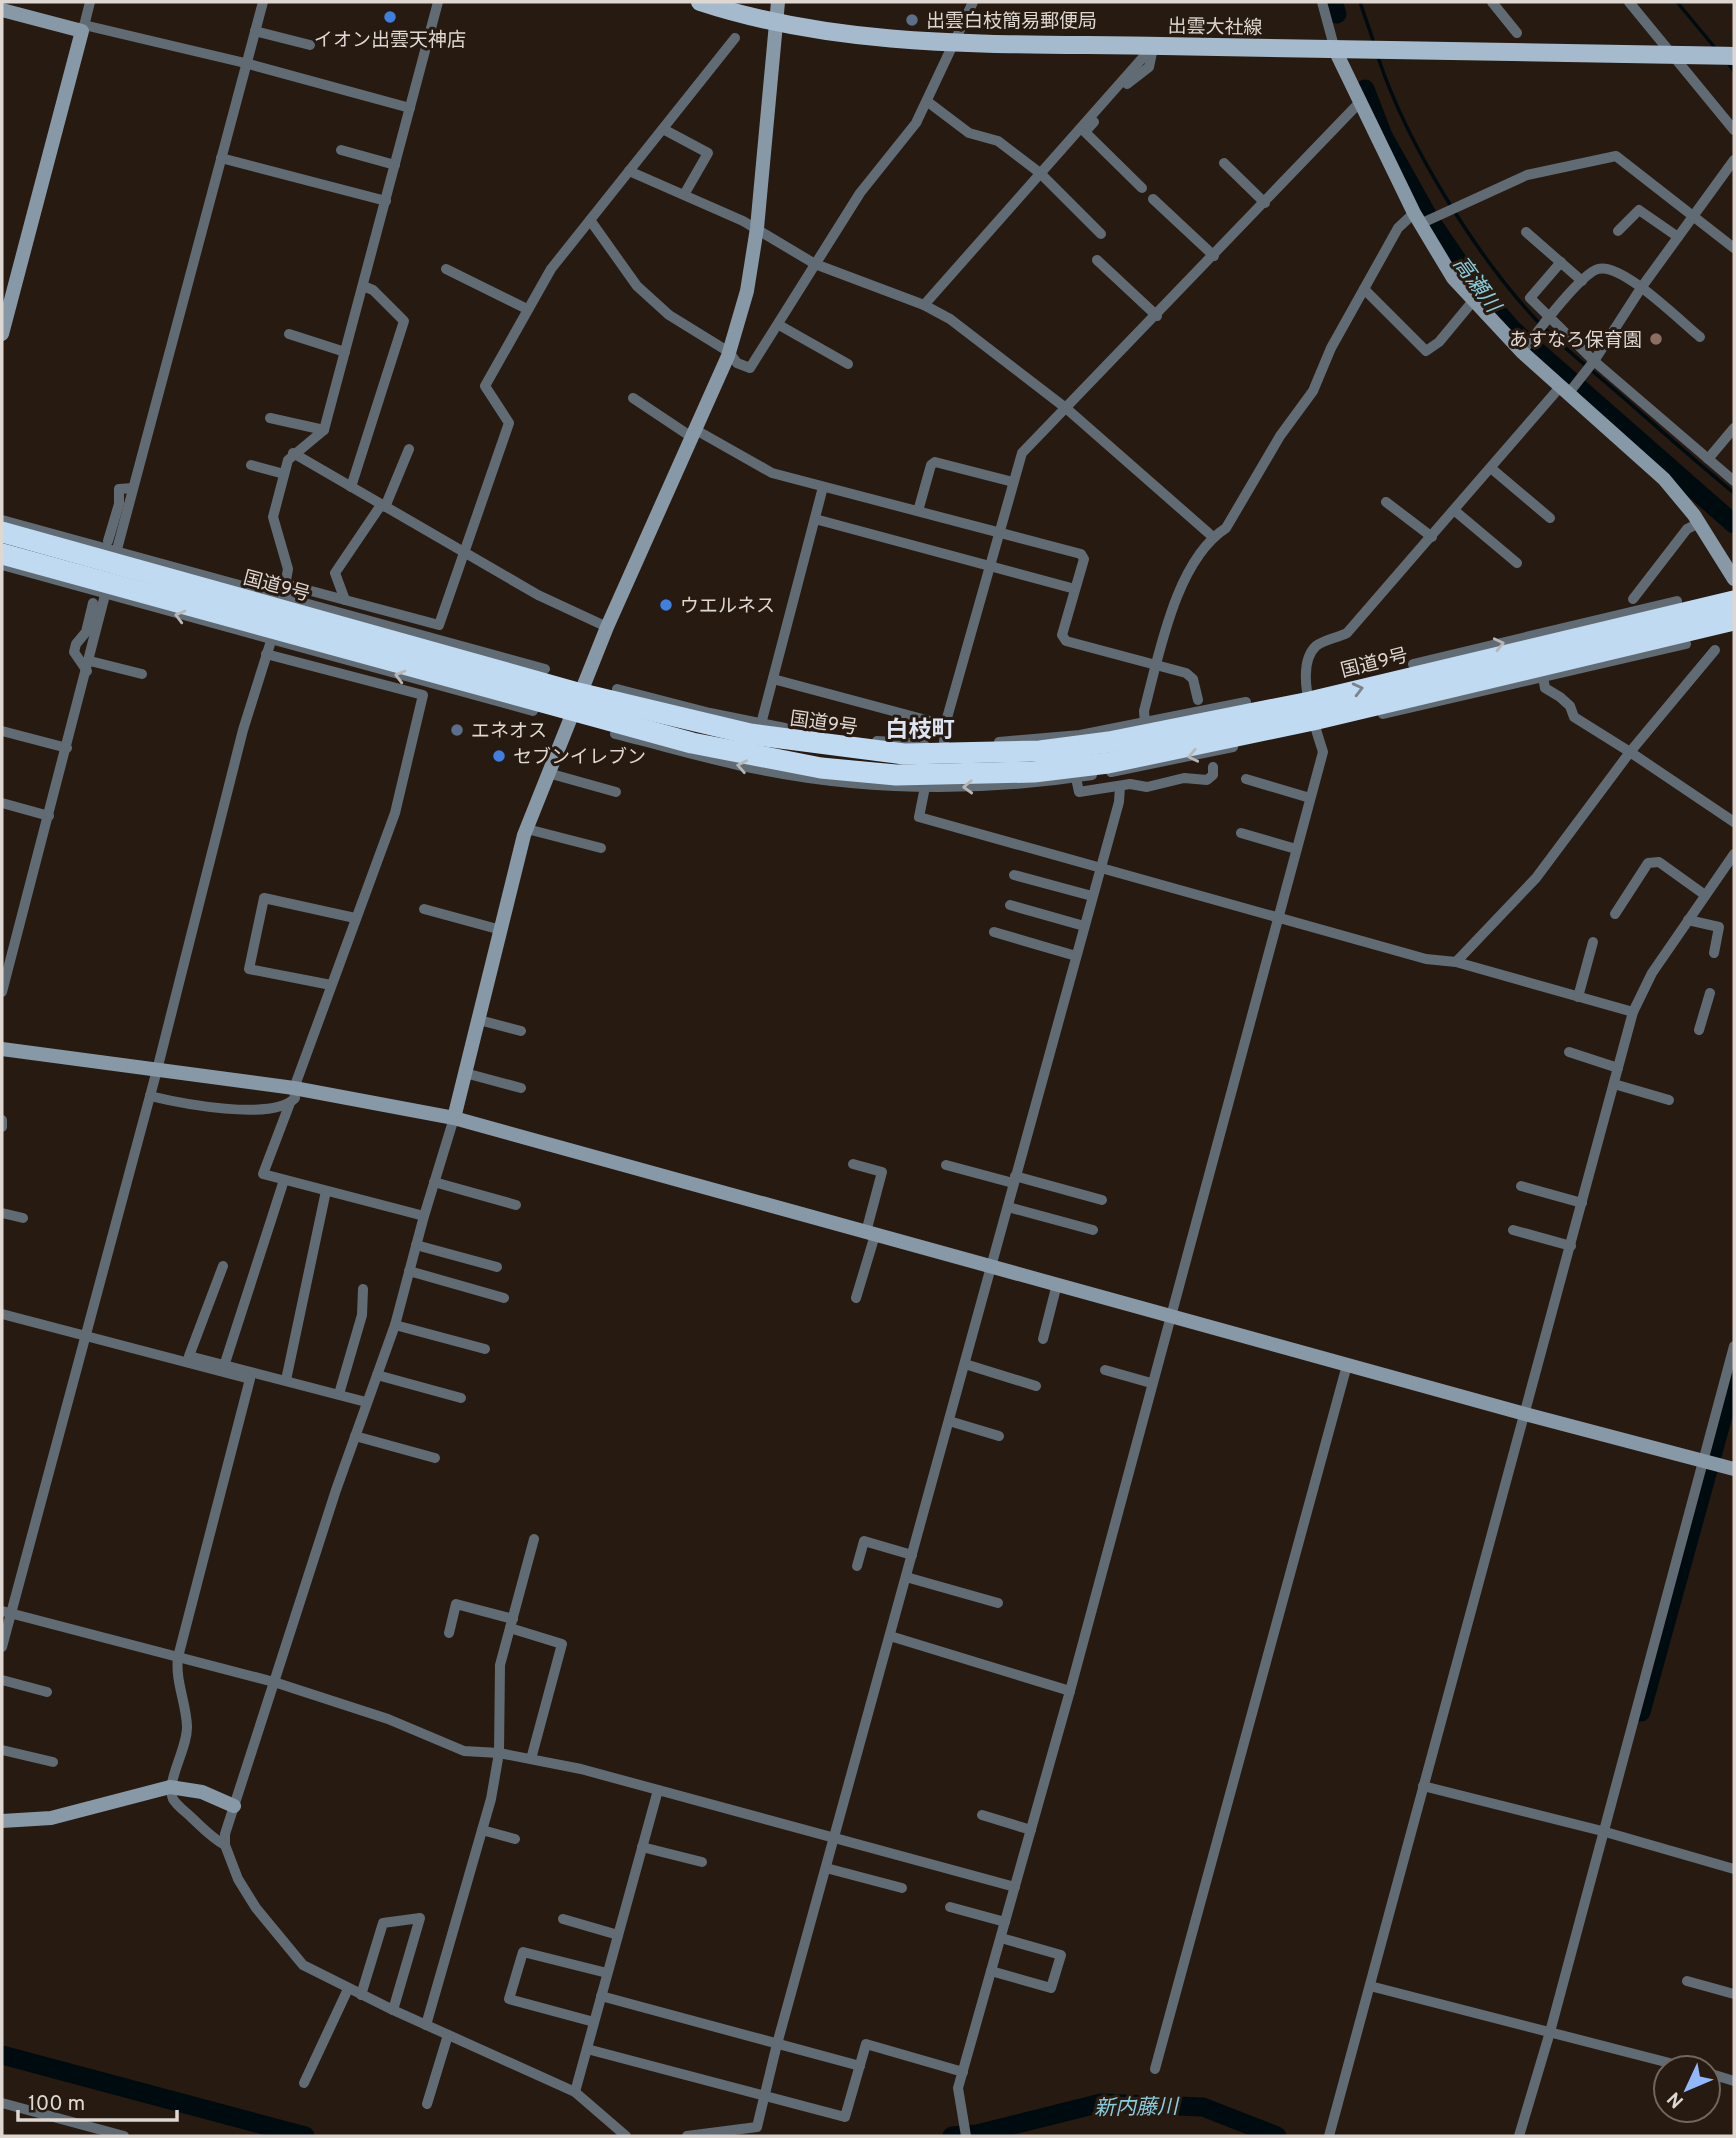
<svg xmlns="http://www.w3.org/2000/svg" width="1736" height="2138" viewBox="0 0 1736 2138" font-family="Overpass,'Noto Sans JP',sans-serif">
  <rect width="100%" height="100%" fill="#261a11"/>
  <g fill="none" stroke-linecap="round" stroke-linejoin="round">
    <g stroke="#000b10" stroke-width="3.5">
      <polyline points="1360,2 1374,43"/>
      <polyline points="1677,2 1716,49"/>
      <path d="M1378,57C1407,145 1480,263 1545,329C1567,351 1593,371 1617,392C1656,426 1694,460 1734,493"/>
      <polyline points="1728,63 1734,71"/>
    </g>
    <g stroke="#000b10" stroke-width="19">
      <polyline points="1333,2 1337,14"/>
      <polyline points="1365,89 1383,136 1430,220 1474,285 1512,329 1734,524"/>
      <polyline points="1641,1712 1734,1376"/>
      <polyline points="2,2055 305,2136"/>
      <polyline points="952,2136 977,2134 1101,2103 1203,2107 1277,2136"/>
    </g>
    <g stroke="#616b74" stroke-width="10">
      <polyline points="1322,2 1335,50"/>
      <polyline points="1492,2 1517,33"/>
      <polyline points="1629,2 1734,130"/>
      <polyline points="84,25 245,63 410,108"/>
      <polyline points="83,30 90,2"/>
      <polyline points="255,31 310,45"/>
      <polyline points="1127,84 1149,67 1153,48"/>
      <polyline points="928,102 969,133 998,141 1040,173 1101,234"/>
      <polyline points="1094,122 1085,132 1142,188"/>
      <polyline points="663,129 708,153 685,193"/>
      <polyline points="341,150 395,165"/>
      <polyline points="221,158 386,201"/>
      <polyline points="1224,163 1265,203"/>
      <polyline points="629,171 743,221 815,264 924,305 950,319 1067,409 1213,537"/>
      <polyline points="1153,199 1214,256"/>
      <polyline points="590,220 637,286 669,315 729,352 737,363 750,368 860,193 916,123 973,2"/>
      <polyline points="1420,224 1527,175 1616,156 1734,248"/>
      <polyline points="1618,231 1639,210 1678,237"/>
      <polyline points="1526,232 1582,281"/>
      <polyline points="1097,260 1157,316"/>
      <polyline points="1561,262 1530,298 1594,361 1734,481"/>
      <polyline points="446,269 527,309"/>
      <polyline points="1364,289 1426,351 1439,342 1473,301"/>
      <polyline points="924,305 1153,46"/>
      <polyline points="779,325 848,364"/>
      <polyline points="289,334 345,352"/>
      <path d="M1522,352C1535,335 1580,274 1598,269C1622,262 1681,322 1700,337"/>
      <polyline points="1568,394 1594,361 1641,288 1734,160"/>
      <polyline points="633,398 693,438"/>
      <polyline points="270,418 324,430"/>
      <polyline points="696,430 772,473 1081,554 1084,559 1062,635 1066,641 1186,673 1193,679 1198,700"/>
      <polyline points="293,453 538,595 607,627"/>
      <polyline points="1708,459 1734,428"/>
      <polyline points="251,465 284,474"/>
      <polyline points="1492,469 1550,518"/>
      <polyline points="351,487 404,321 373,290 363,286"/>
      <polyline points="1386,502 1432,537"/>
      <polyline points="385,507 409,449"/>
      <polyline points="918,511 931,465 935,462 1013,482"/>
      <polyline points="1455,511 1517,563"/>
      <polyline points="815,519 1075,589"/>
      <polyline points="2,520 545,669"/>
      <polyline points="108,541 119,504 119,489 133,488"/>
      <polyline points="116,553 263,2"/>
      <polyline points="2,565 533,711"/>
      <polyline points="285,584 439,625 509,423 485,386 551,269 735,38"/>
      <polyline points="283,597 288,569 273,517 288,460 324,430 438,2"/>
      <polyline points="1633,599 1687,529 1699,523"/>
      <polyline points="345,600 335,573 381,505"/>
      <polyline points="90,661 142,674"/>
      <polyline points="1413,664 1677,601"/>
      <polyline points="87,671 74,652 76,644 86,632 93,603"/>
      <polyline points="1543,677 1545,688 1560,697 1570,706 1574,717 1630,752 1715,650"/>
      <polyline points="773,679 945,725"/>
      <polyline points="617,689 710,713 785,728"/>
      <polyline points="1383,714 1686,644"/>
      <path d="M1145,723L1144,711C1159,656 1175,561 1226,528L1280,436L1313,391L1331,348L1398,228L1414,213"/>
      <polyline points="761,724 823,487"/>
      <polyline points="2,731 67,748"/>
      <path d="M615,734C656,744 697,756 738,765C854,791 975,793 1092,775"/>
      <polyline points="877,741 924,744"/>
      <polyline points="999,742 1080,735 1246,702"/>
      <polyline points="944,744 945,725 1022,453 1359,103"/>
      <polyline points="1111,772 1233,747"/>
      <polyline points="548,773 616,792"/>
      <polyline points="1076,778 1079,792 1130,784 1147,787 1184,778 1207,780 1213,775 1213,767"/>
      <polyline points="1246,779 1310,798"/>
      <polyline points="925,787 919,817 1426,959 1456,962 1633,1012"/>
      <polyline points="2,803 49,816"/>
      <polyline points="527,829 601,848"/>
      <polyline points="1241,833 1296,849"/>
      <polyline points="1014,875 1092,896"/>
      <polyline points="1010,905 1084,926"/>
      <polyline points="424,909 501,930"/>
      <polyline points="1615,914 1648,863 1659,862 1705,895"/>
      <polyline points="1688,920 1719,927 1714,953"/>
      <polyline points="994,932 1076,956"/>
      <polyline points="1456,962 1536,878 1630,752 1734,822"/>
      <polyline points="331,985 249,969 264,898 355,918"/>
      <polyline points="2,992 105,595"/>
      <polyline points="1578,997 1593,942"/>
      <polyline points="479,1020 521,1031"/>
      <polyline points="1699,1030 1710,993"/>
      <polyline points="1569,1052 1618,1068"/>
      <polyline points="465,1073 521,1088"/>
      <polyline points="1614,1084 1669,1100"/>
      <path d="M150,1096C179,1103 273,1122 295,1098L294,1088L395,813L423,695L266,654"/>
      <polyline points="290,1103 263,1174 424,1216"/>
      <polyline points="454,1118 424,1216 395,1325 336,1490 225,1834 225,1845 238,1879 256,1908 303,1965 393,2010 575,2092 626,2136"/>
      <polyline points="2,1120 2,1127"/>
      <polyline points="853,1164 882,1172 866,1232"/>
      <polyline points="946,1165 1013,1183"/>
      <polyline points="1015,1176 1102,1200"/>
      <polyline points="434,1182 516,1205"/>
      <polyline points="1521,1186 1582,1203"/>
      <polyline points="1008,1207 1093,1230"/>
      <polyline points="2,1213 23,1218"/>
      <polyline points="1513,1230 1571,1246"/>
      <polyline points="416,1245 497,1267"/>
      <polyline points="223,1266 189,1356 366,1402"/>
      <polyline points="409,1271 504,1298"/>
      <polyline points="856,1298 875,1235"/>
      <path d="M2,1314L250,1379L178,1657C175,1681 186,1702 187,1726C188,1748 165,1782 173,1799C177,1806 186,1812 192,1818C203,1828 212,1838 225,1845"/>
      <polyline points="395,1325 485,1349"/>
      <polyline points="1043,1339 1057,1284"/>
      <polyline points="225,1363 284,1180"/>
      <polyline points="965,1364 1036,1386"/>
      <polyline points="1105,1370 1151,1383"/>
      <polyline points="377,1375 461,1398"/>
      <polyline points="286,1380 326,1191"/>
      <polyline points="339,1394 362,1315 363,1289"/>
      <polyline points="949,1421 999,1436"/>
      <polyline points="355,1436 435,1458"/>
      <polyline points="857,1566 864,1541 912,1555"/>
      <polyline points="906,1577 998,1603"/>
      <polyline points="2,1611 274,1682 388,1719 464,1751 499,1753 581,1769 1015,1887"/>
      <polyline points="510,1628 562,1644 531,1759"/>
      <polyline points="449,1633 456,1604 513,1619"/>
      <polyline points="890,1636 1070,1691"/>
      <polyline points="2,1647 157,1070 243,730 271,641"/>
      <polyline points="2,1680 47,1692"/>
      <polyline points="2,1750 53,1762"/>
      <polyline points="1423,1786 1602,1831 1734,1869"/>
      <polyline points="982,1815 1031,1830"/>
      <polyline points="482,1830 515,1839"/>
      <polyline points="642,1847 702,1862"/>
      <polyline points="826,1868 902,1888"/>
      <polyline points="950,1907 1005,1922"/>
      <polyline points="563,1919 618,1935"/>
      <polyline points="991,1971 1051,1988 1061,1955 1001,1938"/>
      <polyline points="1687,1981 1734,1994"/>
      <polyline points="1370,1986 1689,2068"/>
      <polyline points="361,1995 383,1923 420,1918 393,2010"/>
      <polyline points="601,1996 860,2066"/>
      <polyline points="594,2022 509,1999 523,1952 607,1973"/>
      <polyline points="426,2025 491,1799 499,1753 500,1665 534,1539"/>
      <polyline points="587,2049 845,2117 866,2044 963,2072"/>
      <polyline points="1155,2069 1347,1365"/>
      <polyline points="1708,2073 1734,2081"/>
      <polyline points="304,2083 348,1989"/>
      <polyline points="575,2092 658,1790"/>
      <polyline points="2,2103 124,2136"/>
      <polyline points="427,2104 448,2035"/>
      <polyline points="687,2136 757,2127 777,2044 1119,802 1120,786"/>
      <path d="M966,2136L958,2088L1070,1691L1323,752C1315,726 1293,667 1316,646C1325,639 1337,638 1347,633L1560,387"/>
      <polyline points="1329,2136 1633,1012 1652,973 1734,854"/>
      <polyline points="1519,2136 1550,2032 1734,1346"/>
    </g>
    <g stroke="#8798a6" stroke-width="14">
      <polyline points="2,10 82,31 2,334"/>
      <polyline points="1335,50 1414,213 1453,278 1522,352 1664,479 1694,515 1734,579"/>
      <polyline points="2,1049 294,1088 454,1118 1525,1414 1734,1469"/>
      <polyline points="454,1118 524,835 607,627 728,356 747,291 757,228 778,2"/>
      <polyline points="2,1821 51,1818 170,1787 202,1792 234,1806"/>
    </g>
    <path stroke="#a5bbcd" stroke-width="18" d="M700,2C849,51 1006,43 1162,46C1352,49 1543,53 1734,56"/>
    <g stroke="#c0daf1" stroke-width="21">
      <polyline points="2,532 578,693 750,734 904,754 1040,751 1109,742 1310,702 1734,601"/>
      <polyline points="2,554 692,743 821,768 896,775 1034,772 1108,763 1313,720 1734,620"/>
    </g>
  </g>
  <defs><path id="oneway-chevron" d="M-2-3.5L2.5 0L-2 3.5" fill="none" stroke-width="1.6" stroke-linecap="round" stroke-linejoin="round" transform="scale(1.75)"/></defs>
  <g stroke="#b9b7b5">
    <use href="#oneway-chevron" transform="translate(180 616) rotate(-165)"/>
    <use href="#oneway-chevron" transform="translate(1499 644) rotate(-13)"/>
    <use href="#oneway-chevron" transform="translate(400 676) rotate(-165)"/>
    <use href="#oneway-chevron" transform="translate(1193 756) rotate(168)"/>
    <use href="#oneway-chevron" transform="translate(742 766) rotate(-169)"/>
    <use href="#oneway-chevron" transform="translate(968 787) rotate(178)"/>
  </g>
  <use stroke="#7b848c" href="#oneway-chevron" transform="translate(1358 689) rotate(-14)"/>
  <g fill="#3f7fe0" stroke="#261a11" stroke-width="2.5">
    <circle cx="390" cy="17" r="7"/>
    <circle cx="666" cy="605" r="7"/>
    <circle cx="499" cy="756" r="7"/>
  </g>
  <g fill="#5c6f8a" stroke="#261a11" stroke-width="2.5">
    <circle cx="912" cy="20" r="7"/>
    <circle cx="457" cy="730" r="7"/>
  </g>
  <circle fill="#8d6e63" stroke="#261a11" stroke-width="2.5" cx="1656" cy="339" r="7"/>
  <g text-anchor="middle" stroke-width="6" stroke-linejoin="round" paint-order="stroke">
    <g font-size="19" fill="#dfd7d1" stroke="#261a11" text-anchor="start">
      <text x="926" y="27">出雲白枝簡易郵便局</text>
      <text x="390" y="46" text-anchor="middle">イオン出雲天神店</text>
      <text x="1642" y="346" text-anchor="end">あすなろ保育園</text>
      <text x="680" y="612">ウエルネス</text>
      <text x="471" y="737">エネオス</text>
      <text x="513" y="763">セブンイレブン</text>
    </g>
    <g font-size="19" fill="#dfd7d1" stroke="#261a11">
      <text transform="translate(1215 26) rotate(1)" y="7">出雲大社線</text>
      <text transform="translate(277 585) rotate(15)" y="7">国道9号</text>
      <text transform="translate(1374 662) rotate(-14)" y="7">国道9号</text>
      <text transform="translate(824 722) rotate(8)" y="7">国道9号</text>
    </g>
    <g font-size="21" font-style="italic" fill="#89cede" stroke="#261a11">
      <text transform="translate(1477 284) rotate(54)" y="7">高瀬川</text>
      <text transform="translate(1136 2107) rotate(-1)" y="7">新内藤川</text>
    </g>
    <g font-size="23" font-weight="bold" fill="#dde4f2" stroke="#261a11">
      <text x="920" y="737">白枝町</text>
    </g>
  </g>
  <rect width="1736" height="2138" fill="none" stroke="#dfd7d1" stroke-width="7"/>
  <g transform="translate(1687 2089) rotate(226)"><circle r="33" fill="#261a11" stroke="#70665e" stroke-width="2"/>
  <path d="M0-5L12 26L0 18L-12 26Z" fill="#91b8fd"/>
  <text y="-10" font-size="19" font-weight="bold" text-anchor="middle" fill="#dfd7d1">N</text>
  </g>
  <path d="M18 2110v10h159v-10" fill="none" stroke="#dfd7d1" stroke-width="3.5"/>
  <text x="28" y="2110" font-size="21" fill="#dfd7d1" stroke="#261a11" stroke-width="5" paint-order="stroke">100 m</text>
</svg>
